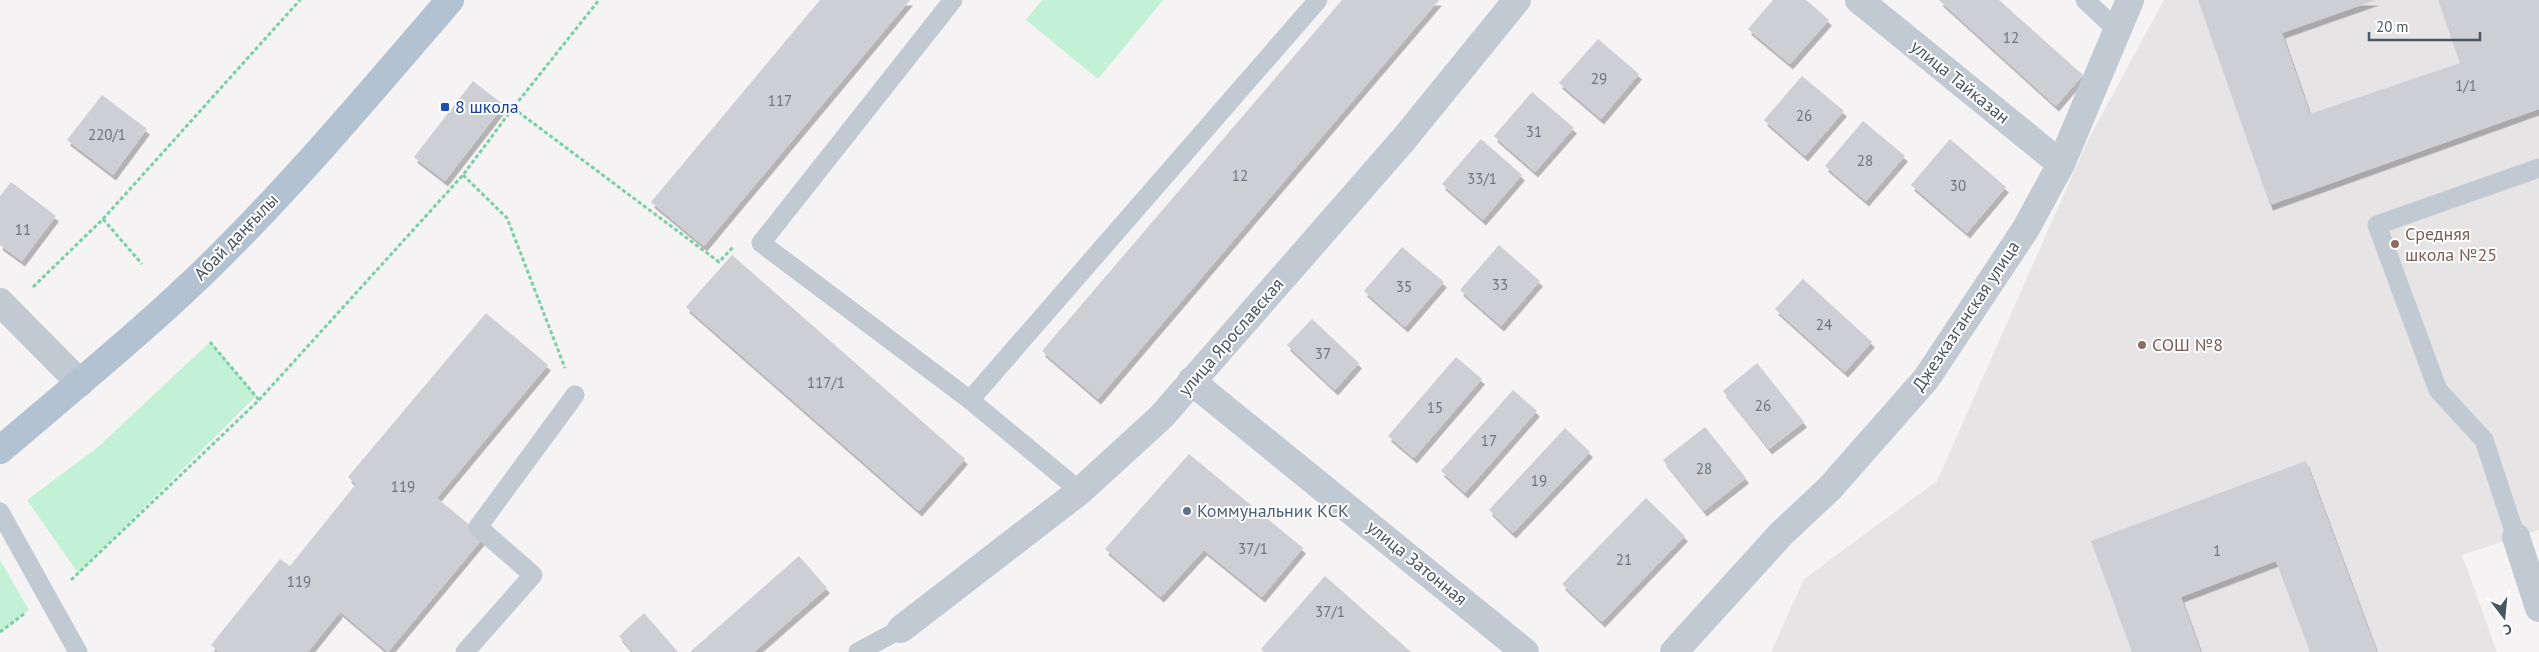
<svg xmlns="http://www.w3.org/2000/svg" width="2539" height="652" viewBox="0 0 2539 652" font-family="'PT Sans',sans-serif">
  <defs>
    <filter id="shadow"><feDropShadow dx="3" dy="5.5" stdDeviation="0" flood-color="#0004"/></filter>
  </defs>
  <rect width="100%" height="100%" fill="#f5f3f3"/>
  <polygon fill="#e6e4e5" points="2164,0 2539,0 2539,530 2462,555 2497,652 1771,652 1804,579 1937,481 2088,140"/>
  <g fill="#c3f1d5">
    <polygon points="1042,0 1163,0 1098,79 1026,20"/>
    <polygon points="210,342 256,396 78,573 27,500 97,448"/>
    <polygon points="0,560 29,610 0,632"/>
  </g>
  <g fill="#cdcfd5" filter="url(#shadow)">
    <polygon points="820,0 910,0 704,246 651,202"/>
    <polygon points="1342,0 1439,0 1098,399 1042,351"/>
    <polygon points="1773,0 1806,0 1829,20 1790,64 1748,29"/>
    <polygon points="1939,0 1999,0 2083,75 2056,106"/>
    <polygon points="2198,0 2376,0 2282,33 2310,114 2460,63 2438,0 2539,0 2539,109 2270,205"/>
    <polygon points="1598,39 1639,74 1601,119 1559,83"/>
    <polygon points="1802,76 1844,111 1805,156 1764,120"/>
    <polygon points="473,81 504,105 445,181 414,157"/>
    <polygon points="1532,92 1574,128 1535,172 1494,136"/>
    <polygon points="102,95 147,129 113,175 67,140"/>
    <polygon points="1863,121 1905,156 1866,201 1825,166"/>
    <polygon points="1481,139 1522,175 1483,220 1442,184"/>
    <polygon points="1950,139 2006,187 1967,233 1911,185"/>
    <polygon points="11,182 56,216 22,261 0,245 0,196"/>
    <polygon points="1499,245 1540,281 1501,326 1460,290"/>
    <polygon points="1402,247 1444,282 1405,327 1364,291"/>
    <polygon points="732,255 965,459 919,511 686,307"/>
    <polygon points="1803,279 1872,342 1845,372 1775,309"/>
    <polygon points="486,313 548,365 437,498 484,537 388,652 323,597 340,612 308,652 219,652 211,645 280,559 290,566 356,484 348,477"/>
    <polygon points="1312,319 1359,363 1335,390 1287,345"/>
    <polygon points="1456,357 1482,379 1414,458 1388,436"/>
    <polygon points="1757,363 1804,422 1769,449 1723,391"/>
    <polygon points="1513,390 1537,411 1465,493 1441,471"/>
    <polygon points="1705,427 1746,478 1704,511 1663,460"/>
    <polygon points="1565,428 1590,452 1513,533 1489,510"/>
    <polygon points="1189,454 1303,548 1262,597 1204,550 1161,597 1105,549"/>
    <polygon points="2306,461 2377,652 2310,652 2276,561 2181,597 2201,652 2132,652 2091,541"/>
    <polygon points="1646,498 1685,536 1602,622 1562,584"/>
    <polygon points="799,556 827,588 754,652 690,652"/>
    <polygon points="1325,576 1411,652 1264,652 1261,649"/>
    <polygon points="644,613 678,652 633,652 619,636"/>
  </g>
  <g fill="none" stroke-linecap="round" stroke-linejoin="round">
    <g stroke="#7ad0a6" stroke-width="3" stroke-dasharray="4 2.5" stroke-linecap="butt">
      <polyline points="513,108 719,262 733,247"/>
      <polyline points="463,175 507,218 565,368"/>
      <polyline points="103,219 142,264"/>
      <polyline points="33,287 103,219 300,0"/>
      <polyline points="210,342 259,400"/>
      <polyline points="71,580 259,400 463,175 513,108 599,0"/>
      <polyline points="0,632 24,614"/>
    </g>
    <g stroke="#c1cad2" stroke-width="19">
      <polyline points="953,0 761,243 970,400 1080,491"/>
      <polyline points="2085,0 2116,29"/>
      <polyline points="970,400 1318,0"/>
      <polyline points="0,512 78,652"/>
      <polyline points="2516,537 2484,440 2438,390 2377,225 2539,168"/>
      <polyline points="465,652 533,575 478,527 575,395"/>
      <polyline points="858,652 901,629"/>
    </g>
    <g stroke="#c1cad2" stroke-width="28">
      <polyline points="1859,0 2061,164"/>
      <polyline points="0,302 80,383"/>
      <polyline points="1191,381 1525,652"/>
      <polyline points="2516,537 2539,608"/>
      <polyline points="901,629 1080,491 1161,417 1404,139 1517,0"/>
      <polyline points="1674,652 1781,534 1830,488 1926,379 2025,230 2061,164 2130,0"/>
    </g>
    <path stroke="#b3c2d1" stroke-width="28" d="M0,450C75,386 152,324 222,254C302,174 376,86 450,0"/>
  </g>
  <rect fill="#1a4fb4" stroke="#fff" stroke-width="2" x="440" y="102" width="10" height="10" rx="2.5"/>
  <g fill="#8d6e63" stroke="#fff" stroke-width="2">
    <circle cx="2395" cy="244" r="5"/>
    <circle cx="2142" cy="345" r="5"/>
  </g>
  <circle fill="#5c6f8a" stroke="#fff" stroke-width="2" cx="1187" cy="511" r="5"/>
  <g text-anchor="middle" stroke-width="4" stroke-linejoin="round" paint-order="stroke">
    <g font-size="15" fill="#6b747e">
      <text x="2011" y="43">12</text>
      <text x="1599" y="84">29</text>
      <text x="2466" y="91">1/1</text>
      <text x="780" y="106">117</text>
      <text x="1804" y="121">26</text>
      <text x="1534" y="137">31</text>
      <text x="107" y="140">220/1</text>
      <text x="1865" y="166">28</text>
      <text x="1240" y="181">12</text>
      <text x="1482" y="184">33/1</text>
      <text x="1958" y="191">30</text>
      <text x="23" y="235">11</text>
      <text x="1500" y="290">33</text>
      <text x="1404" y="292">35</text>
      <text x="1824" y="330">24</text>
      <text x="1323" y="359">37</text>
      <text x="826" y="388">117/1</text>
      <text x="1763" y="411">26</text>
      <text x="1435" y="413">15</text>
      <text x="1489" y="446">17</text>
      <text x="1704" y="474">28</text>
      <text x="1539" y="486">19</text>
      <text x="403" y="492">119</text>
      <text x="1253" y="554">37/1</text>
      <text x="2217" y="556">1</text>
      <text x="1624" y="565">21</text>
      <text x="299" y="587">119</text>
      <text x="1330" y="617">37/1</text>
    </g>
    <g font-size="18" fill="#4a5661" stroke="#fff">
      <text transform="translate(1960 82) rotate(39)" y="6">улица Тайказан</text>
      <text transform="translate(236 237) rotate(-46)" y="6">Абай даңғылы</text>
      <text transform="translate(1966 316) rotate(-56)" y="6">Джезказганская улица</text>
      <text transform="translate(1231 337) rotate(-49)" y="6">улица Ярославская</text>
      <text transform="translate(1417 563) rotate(39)" y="6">улица Затонная</text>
    </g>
    <g font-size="18" fill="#164399" stroke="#fff" text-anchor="start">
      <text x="455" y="113">8 школа</text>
    </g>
    <g font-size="18" fill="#785e54" stroke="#fff" text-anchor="start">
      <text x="2405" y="240">Средняя<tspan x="2405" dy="21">школа №25</tspan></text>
      <text x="2152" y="351">СОШ №8</text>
    </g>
    <g font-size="18" fill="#4e5e75" stroke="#fff" text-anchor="start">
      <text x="1197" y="517">Коммунальник КСК</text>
    </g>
  </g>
  <g transform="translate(2504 617) rotate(164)" stroke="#ffffff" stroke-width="4" paint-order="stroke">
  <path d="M0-4L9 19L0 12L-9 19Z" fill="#4a5661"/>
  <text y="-8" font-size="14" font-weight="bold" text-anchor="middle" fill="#4a5661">С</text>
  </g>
  <path d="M2369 32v8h111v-8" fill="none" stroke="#4a5661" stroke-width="2.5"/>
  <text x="2376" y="32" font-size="15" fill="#4a5661" stroke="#ffffff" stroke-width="4" paint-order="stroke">20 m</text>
</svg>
